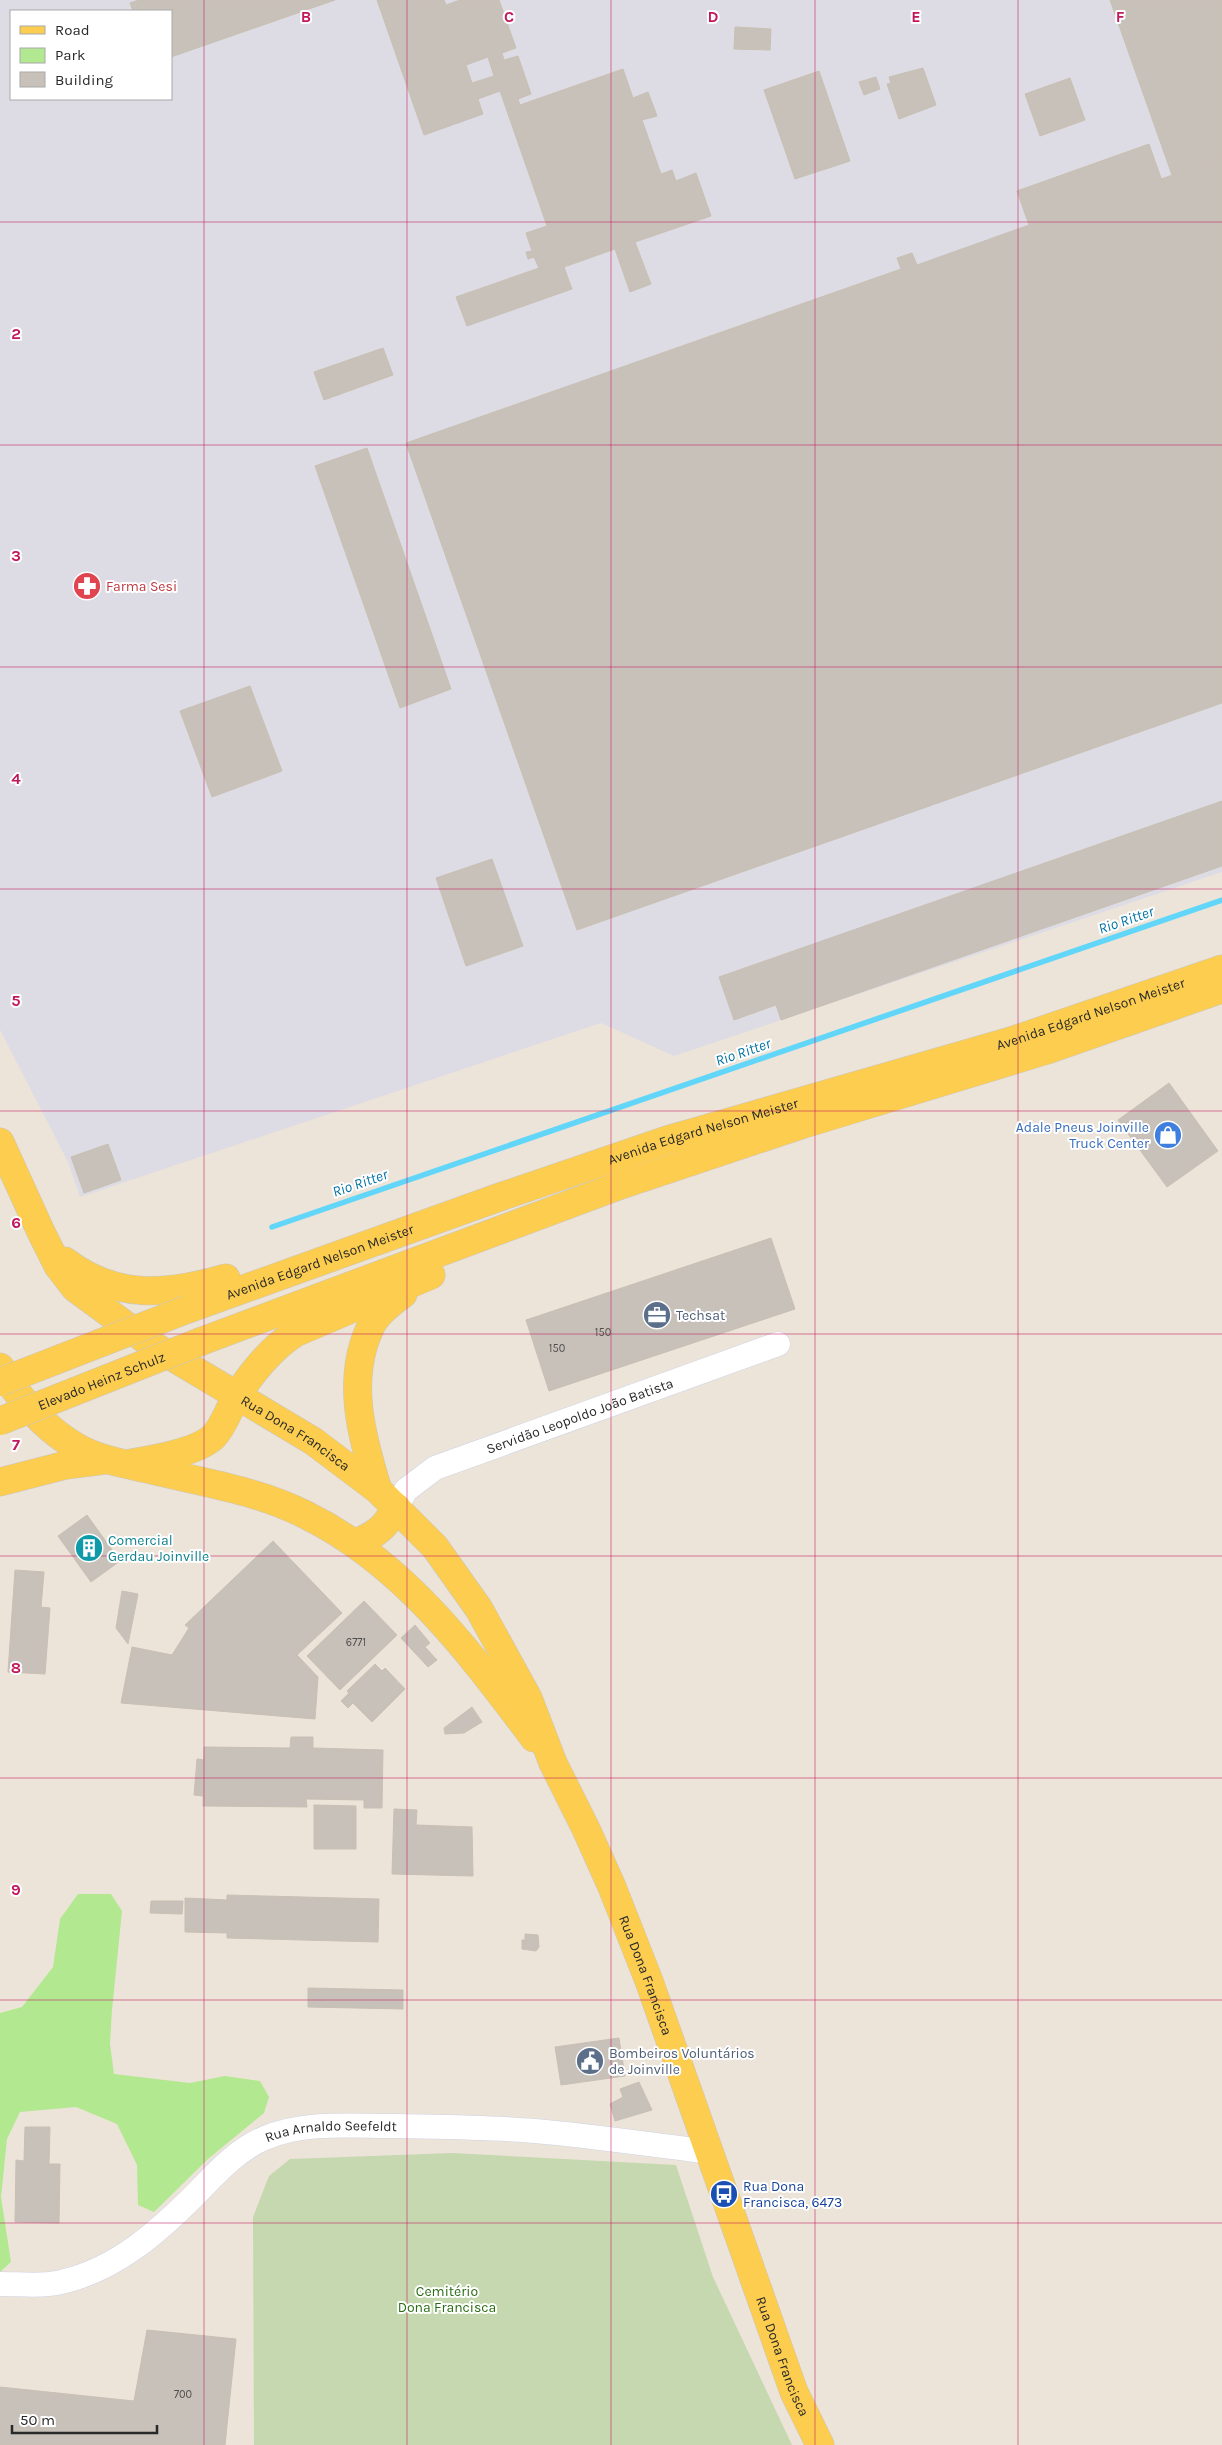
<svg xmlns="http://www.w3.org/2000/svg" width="1222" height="2445" viewBox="0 0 1222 2445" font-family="Karla,sans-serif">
  <rect width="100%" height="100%" fill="#ede4d9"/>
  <path fill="#dddbe4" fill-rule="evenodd" d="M0,0H1222V872L674,1056L601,1023L80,1197L68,1162L0,1030ZM11,11H171V99H11Z"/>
  <polygon fill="#b2e890" points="78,1894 111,1894 122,1911 112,2010 110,2044 114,2074 190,2083 225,2076 260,2081 269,2097 264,2113 208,2159 154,2212 138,2205 137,2165 117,2124 76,2107 20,2112 7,2139 1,2197 11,2262 0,2272 0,2013 22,2007 53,1967 60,1919"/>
  <polygon fill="#c5d8af" points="452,2153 676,2165 713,2277 792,2445 254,2445 253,2217 269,2176 290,2159"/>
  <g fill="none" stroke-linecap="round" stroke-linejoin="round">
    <polyline stroke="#62d6f9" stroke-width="5.5" points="272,1227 1222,900"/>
  </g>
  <g fill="#c8c1b9" stroke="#c8c0b3" fill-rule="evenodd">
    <polygon points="139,0 335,0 171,57 171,11 133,11 130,3"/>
    <path d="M377,0H444L446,5L460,0H499L516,48L502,53L504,60L518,56L531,94L518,99L520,105L623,69L633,98L648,92L657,116L642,120L661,174L672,170L676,181L696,173L711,216L635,242L651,284L630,292L615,249L564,267L572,289L467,326L456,297L539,268L534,257L528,259L526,252L532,251L526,233L547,226L500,91L478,99L483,114L424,135ZM488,57L494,76L472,83L466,65Z"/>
    <polygon points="1110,0 1222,0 1222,158 1172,175"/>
    <polygon points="735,27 771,29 770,50 734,49"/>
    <polygon points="923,68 936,105 899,119 887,84 891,83 889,77"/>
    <polygon points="819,71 850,161 795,179 764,90"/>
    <polygon points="876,77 880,89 864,95 859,82"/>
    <polygon points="1070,78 1085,120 1040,136 1025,94"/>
    <polygon points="1149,144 1222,351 1222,703 577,930 406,443 901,269 897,258 912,253 917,265 1029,225 1017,191"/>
    <polygon points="1222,158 1222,351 1161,179"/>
    <polygon points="383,348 393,375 324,400 314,372"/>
    <polygon points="367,448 451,689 400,708 315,466"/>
    <polygon points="250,686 282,771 212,797 180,711"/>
    <polygon points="1222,801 1222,866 781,1020 776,1005 734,1020 719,977"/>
    <polygon points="492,859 523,946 466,966 436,878"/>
    <polygon points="1169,1083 1218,1151 1167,1187 1118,1120"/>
    <polygon points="108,1144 121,1180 84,1193 71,1157"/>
    <polygon points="771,1238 795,1309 549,1391 526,1320"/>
    <polygon points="87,1515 120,1561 91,1582 58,1536"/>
    <polygon points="273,1541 342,1613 297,1655 318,1677 315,1719 121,1703 132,1647 172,1655 189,1628 185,1625"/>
    <polygon points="15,1570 44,1572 41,1607 50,1608 45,1674 8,1672"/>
    <polygon points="122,1591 138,1594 128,1644 116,1628"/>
    <polygon points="364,1601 397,1635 340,1690 307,1656"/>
    <polygon points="415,1625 430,1643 425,1647 437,1660 428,1667 401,1638"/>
    <polygon points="375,1664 382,1671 385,1668 405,1689 372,1722 353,1703 348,1708 341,1701 349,1693 347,1691"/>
    <polygon points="472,1707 482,1722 464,1733 445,1734 444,1728"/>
    <polygon points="291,1737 313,1737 313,1748 383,1750 382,1808 364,1808 364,1800 306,1799 307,1807 203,1806 204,1747 290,1748"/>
    <polygon points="197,1759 204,1760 203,1796 194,1795"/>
    <polygon points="314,1805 356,1806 356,1849 314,1849"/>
    <polygon points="394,1809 417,1810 416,1825 472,1827 473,1876 392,1874"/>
    <polygon points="227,1895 379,1899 378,1942 227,1938 227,1933 185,1932 185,1898 227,1900"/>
    <polygon points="151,1901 183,1901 182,1914 150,1913"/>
    <polygon points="525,1934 538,1935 539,1947 536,1951 522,1949 522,1940 525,1940"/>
    <polygon points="308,1988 403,1990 403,2009 308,2007"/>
    <polygon points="619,2038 625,2076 561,2085 555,2047"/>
    <polygon points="639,2082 652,2110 615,2121 610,2104 623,2097 620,2089"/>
    <polygon points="25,2127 50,2127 49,2164 60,2164 59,2223 15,2222 16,2160 24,2161"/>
    <polygon points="147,2330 236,2339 225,2445 0,2445 0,2387 134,2401"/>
  </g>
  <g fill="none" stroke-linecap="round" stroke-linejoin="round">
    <defs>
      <g id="minor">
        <path id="s1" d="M396,1507L406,1490L435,1468L778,1344"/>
        <path id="s2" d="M0,2284C21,2284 45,2287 65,2281C118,2268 159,2231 197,2193C216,2173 238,2149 265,2138C304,2121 352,2126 394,2126C441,2127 488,2127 535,2131C594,2136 652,2145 710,2152"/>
      </g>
      <g id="primary">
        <path id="s3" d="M0,1142L41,1232L58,1266L75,1288L154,1346L313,1441L378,1490L435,1547L479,1609L528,1698L553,1763L586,1829L612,1887L649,1981L794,2392L820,2445"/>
        <path d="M65,1261C116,1300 167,1295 226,1278"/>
        <path id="s4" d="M188,1309L497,1198L667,1140L1011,1041L1222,969"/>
        <polyline points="202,1341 621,1185 804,1124 1047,1050 1222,989"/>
        <path d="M0,1367C18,1397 44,1428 75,1446C97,1459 122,1463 147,1469C200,1482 257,1490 306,1515C404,1563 470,1653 534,1738"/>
        <path d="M126,1464C149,1460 196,1453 213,1437C225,1425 229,1407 238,1394C253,1371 272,1348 295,1333L431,1275"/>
        <polyline points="0,1482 66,1465 105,1460"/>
        <path d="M378,1490C362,1438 345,1379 371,1326C377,1313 392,1302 403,1294"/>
        <path d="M355,1543C376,1535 386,1527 396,1507"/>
      </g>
    </defs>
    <use href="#minor" stroke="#ced3e4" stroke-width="25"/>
    <use href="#primary" stroke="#c7c7c7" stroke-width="29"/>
    <use href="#minor" stroke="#fff" stroke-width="24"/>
    <use href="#primary" stroke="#fccd4f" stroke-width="28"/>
    <defs>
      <g id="primary-bridge">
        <polyline points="0,1382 188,1309"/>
        <path id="s5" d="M0,1421L202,1341"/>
      </g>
    </defs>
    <use href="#primary-bridge" stroke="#c7c7c7" stroke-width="29" stroke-linecap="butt"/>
    <use href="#primary-bridge" stroke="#fccd4f" stroke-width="28"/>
  </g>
  <path fill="none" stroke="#c2185b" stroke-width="1" stroke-opacity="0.55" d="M204,0V2445M407,0V2445M611,0V2445M815,0V2445M1018,0V2445M0,222H1222M0,445H1222M0,667H1222M0,889H1222M0,1111H1222M0,1334H1222M0,1556H1222M0,1778H1222M0,2000H1222M0,2223H1222"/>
  <defs>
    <symbol id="pharmacy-disc" viewBox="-11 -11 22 22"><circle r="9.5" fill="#e0444e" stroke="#fff"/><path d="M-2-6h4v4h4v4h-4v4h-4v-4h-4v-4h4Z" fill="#fff"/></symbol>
    <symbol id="shop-disc" viewBox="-11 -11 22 22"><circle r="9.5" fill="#3f7fe0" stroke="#fff"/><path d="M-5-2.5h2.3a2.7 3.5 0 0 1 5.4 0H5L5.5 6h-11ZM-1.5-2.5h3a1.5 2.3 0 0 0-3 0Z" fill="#fff"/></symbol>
    <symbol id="office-disc" viewBox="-11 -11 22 22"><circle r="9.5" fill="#5c6f8a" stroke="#fff"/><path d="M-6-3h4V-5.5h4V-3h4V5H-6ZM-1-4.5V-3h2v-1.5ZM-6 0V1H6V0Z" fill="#fff"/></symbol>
    <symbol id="building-disc" viewBox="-11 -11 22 22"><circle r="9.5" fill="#0f9aa8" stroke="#fff"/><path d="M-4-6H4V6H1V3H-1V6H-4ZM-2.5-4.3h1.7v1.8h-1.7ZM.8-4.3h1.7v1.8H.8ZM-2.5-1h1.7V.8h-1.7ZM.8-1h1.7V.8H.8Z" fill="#fff"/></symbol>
    <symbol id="civic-disc" viewBox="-11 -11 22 22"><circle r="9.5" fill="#5c6f8a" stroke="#fff"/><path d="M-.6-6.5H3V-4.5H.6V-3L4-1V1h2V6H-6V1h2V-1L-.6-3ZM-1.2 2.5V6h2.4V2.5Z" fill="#fff"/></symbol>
    <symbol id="bus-disc" viewBox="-11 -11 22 22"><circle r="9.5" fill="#1a4fb4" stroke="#fff"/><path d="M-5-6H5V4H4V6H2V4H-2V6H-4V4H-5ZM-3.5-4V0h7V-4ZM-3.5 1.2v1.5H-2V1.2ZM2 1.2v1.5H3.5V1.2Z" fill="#fff"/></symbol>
  </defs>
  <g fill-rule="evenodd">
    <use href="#pharmacy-disc" x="71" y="570" width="32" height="32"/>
    <use href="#shop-disc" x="1152" y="1119" width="32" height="32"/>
    <use href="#office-disc" x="641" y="1299" width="32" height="32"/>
    <use href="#building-disc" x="73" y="1532" width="32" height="32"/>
    <use href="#civic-disc" x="574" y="2045" width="32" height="32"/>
    <use href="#bus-disc" x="708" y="2178" width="32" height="32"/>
  </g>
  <g text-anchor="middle" stroke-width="4" stroke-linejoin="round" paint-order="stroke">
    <g font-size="11" fill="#514f4d">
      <text x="603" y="1336">150</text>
      <text x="557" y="1352">150</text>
      <text x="356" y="1646">6771</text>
      <text x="183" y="2398">700</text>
    </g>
    <g font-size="14" fill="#be3a42" stroke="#fff" text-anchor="start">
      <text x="106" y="591">Farma Sesi</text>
    </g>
    <g font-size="14" fill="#292929" stroke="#fff">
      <text dy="5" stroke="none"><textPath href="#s4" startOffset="950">Avenida Edgard Nelson Meister</textPath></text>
      <text dy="5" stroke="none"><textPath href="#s4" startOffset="545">Avenida Edgard Nelson Meister</textPath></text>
      <text dy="5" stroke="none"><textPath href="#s4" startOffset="140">Avenida Edgard Nelson Meister</textPath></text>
      <text dy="5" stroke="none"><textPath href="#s5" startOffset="109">Elevado Heinz Schulz</textPath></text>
      <text dy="5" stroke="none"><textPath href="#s1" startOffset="210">Servidão Leopoldo João Batista</textPath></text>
      <text dy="5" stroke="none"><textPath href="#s3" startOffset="429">Rua Dona Francisca</textPath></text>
      <text dy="5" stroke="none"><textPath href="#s3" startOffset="1089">Rua Dona Francisca</textPath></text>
      <text dy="5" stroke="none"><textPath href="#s2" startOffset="381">Rua Arnaldo Seefeldt</textPath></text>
      <text dy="5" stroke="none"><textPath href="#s3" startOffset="1494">Rua Dona Francisca</textPath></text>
    </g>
    <g font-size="14" fill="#366cbe" stroke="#fff" text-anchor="end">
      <text x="1149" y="1132">Adale Pneus Joinville<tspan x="1149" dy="16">Truck Center</tspan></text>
    </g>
    <g font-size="14" fill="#4e5e75" stroke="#fff" text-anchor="start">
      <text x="676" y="1320">Techsat</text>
      <text x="609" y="2058">Bombeiros Voluntários<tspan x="609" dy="16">de Joinville</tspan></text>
    </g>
    <g font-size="14" fill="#0d838f" stroke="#fff" text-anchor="start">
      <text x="108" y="1545">Comercial<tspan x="108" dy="16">Gerdau Joinville</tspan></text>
    </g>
    <g font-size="14" fill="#164399" stroke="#fff" text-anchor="start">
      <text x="743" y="2191">Rua Dona<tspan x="743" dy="16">Francisca, 6473</tspan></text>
    </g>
    <g font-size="14" fill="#296c13" stroke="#fff">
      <text x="447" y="2296">Cemitério<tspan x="447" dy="16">Dona Francisca</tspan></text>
    </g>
    <g font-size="15" font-style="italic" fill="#0272a4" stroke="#fff">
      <text transform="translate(1126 920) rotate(-19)" y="5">Rio Ritter</text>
      <text transform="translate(743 1052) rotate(-19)" y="5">Rio Ritter</text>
      <text transform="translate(360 1183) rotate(-19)" y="5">Rio Ritter</text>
    </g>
  </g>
  <g font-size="16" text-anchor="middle" font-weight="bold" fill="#c2185b" stroke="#fff" stroke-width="4" stroke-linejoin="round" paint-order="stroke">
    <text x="306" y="22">B</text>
    <text x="509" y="22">C</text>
    <text x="713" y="22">D</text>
    <text x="916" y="22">E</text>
    <text x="1120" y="22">F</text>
    <text x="16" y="339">2</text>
    <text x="16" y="561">3</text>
    <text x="16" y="784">4</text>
    <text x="16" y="1006">5</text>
    <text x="16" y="1228">6</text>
    <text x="16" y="1450">7</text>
    <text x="16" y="1673">8</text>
    <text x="16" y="1895">9</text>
  </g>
  <rect x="10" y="10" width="162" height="90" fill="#ffffff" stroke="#a9a9a9"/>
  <rect x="20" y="26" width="25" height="8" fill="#fccd4f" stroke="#a9a9a9"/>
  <text x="55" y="35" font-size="15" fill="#292929">Road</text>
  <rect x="20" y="48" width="25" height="15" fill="#b2e890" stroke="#a9a9a9"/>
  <text x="55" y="60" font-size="15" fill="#292929">Park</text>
  <rect x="20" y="72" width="25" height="15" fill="#c8c1b9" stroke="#a9a9a9"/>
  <text x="55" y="85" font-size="15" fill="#292929">Building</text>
  <path d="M12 2425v8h145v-8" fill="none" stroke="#292929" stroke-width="2.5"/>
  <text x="20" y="2425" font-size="15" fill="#292929" stroke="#ffffff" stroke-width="4" paint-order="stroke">50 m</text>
</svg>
